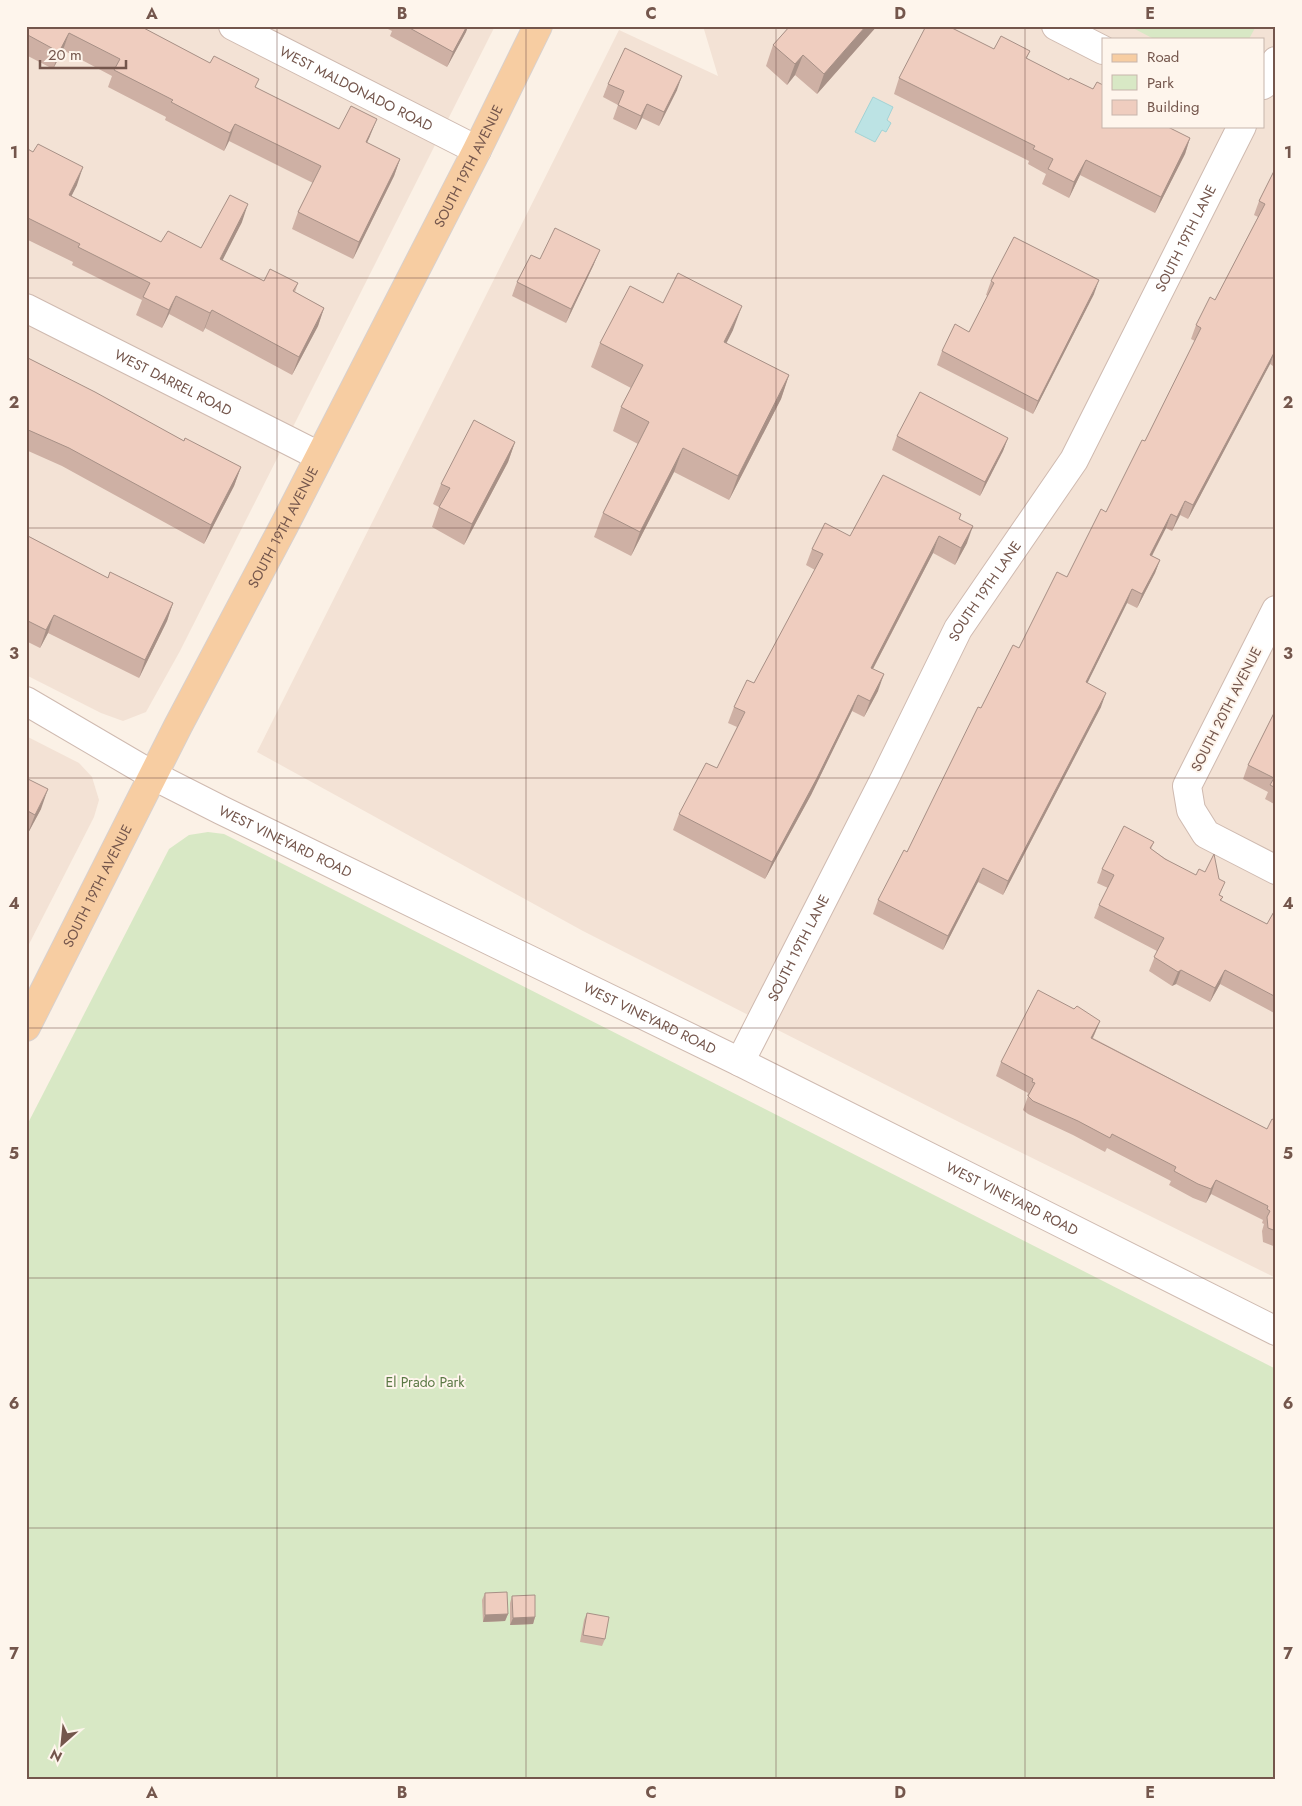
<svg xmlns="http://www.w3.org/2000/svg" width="1302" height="1806" viewBox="0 0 1302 1806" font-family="Jost,sans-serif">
  <rect width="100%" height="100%" fill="#fbf1e6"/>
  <g fill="#f3e2d5" fill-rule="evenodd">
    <polygon points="26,26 495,26 180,651 146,712 123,721 101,713 26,675"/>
    <path d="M703,26H1276V1278L961,1123L583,931L257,752L619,30L718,76ZM1103,39H1263V126H1103Z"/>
    <polygon points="26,736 79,763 92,777 99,800 94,817 26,950"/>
  </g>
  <g fill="#d8e8c5">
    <polygon points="1129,26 1256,26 1249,39 1154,39"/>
    <polygon points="208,832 224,834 1276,1369 1276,1780 26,1780 26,1127 169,849 189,835"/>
  </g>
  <polygon fill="#bce3e4" stroke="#a2d3d5" points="873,97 893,107 887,120 891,123 886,132 882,130 875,142 855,132"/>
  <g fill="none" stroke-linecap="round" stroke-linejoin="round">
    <defs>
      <g id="minor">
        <path id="s1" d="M233,26L477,150"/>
        <polyline points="1056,26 1103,50"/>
        <polyline points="1263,85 1276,61"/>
        <path id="s2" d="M26,308L319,456"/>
        <polyline points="1276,610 1187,786 1191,810 1206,834 1276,870"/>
        <path id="s3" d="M26,701L154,776L221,810L740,1062L1276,1331"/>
        <path id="s4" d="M740,1062L884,780L958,629L1074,460L1242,126"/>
      </g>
      <g id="major">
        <path id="s5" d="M26,1027L178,726L285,524L477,150L538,26"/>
      </g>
    </defs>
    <use href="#minor" stroke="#cfbab0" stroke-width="30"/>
    <use href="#major" stroke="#d8d0cd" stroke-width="30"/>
    <use href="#minor" stroke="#fff" stroke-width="28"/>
    <use href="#major" stroke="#f7cda2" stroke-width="28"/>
  </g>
  <g fill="#ceb0a4">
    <polygon points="26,26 140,26 256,88 339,129 370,136 367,143 400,159 394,176 353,259 292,229 298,212 313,183 229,141 224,151 165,120 166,117 108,87 112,76 63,50 53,69 26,55"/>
    <polygon points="382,26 468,26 466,32 447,67 390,36 392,31"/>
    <polygon points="790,26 877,26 817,94 795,75 787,85 766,66 773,45"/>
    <polygon points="994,49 1030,51 1027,58 1103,126 1190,138 1185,154 1155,213 1080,175 1069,198 1042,184 1046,174 1028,164 1029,161 894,94 899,78"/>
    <polygon points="608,84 677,90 659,126 642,118 636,130 613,119 618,105 603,97"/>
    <polygon points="26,148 77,185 71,196 161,242 201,248 242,222 222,260 264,281 298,283 295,292 324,308 318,326 292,375 205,328 203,332 169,314 162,328 136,315 142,300 72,265 73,262 26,239"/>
    <polygon points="1276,167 1276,368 1270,364 1188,519 1180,515 1172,531 1166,528 1152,556 1160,560 1155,573 1137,608 1127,603 1087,683 1101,707 1003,895 978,882 943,950 873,914 878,900 907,852 981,708 1019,648 1067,577 1106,512 1145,441 1195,341 1191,339 1196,325 1215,300 1258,217 1254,215 1259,201"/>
    <polygon points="540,259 594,264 566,323 512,296 517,282"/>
    <polygon points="991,281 1094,294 1033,414 937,365 942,351 969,332 988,296 986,295"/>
    <polygon points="663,303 733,330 726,343 789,375 781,399 729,500 674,472 631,556 594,537 603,513 638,444 613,431 621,407 631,388 591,367 600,343"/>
    <polygon points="26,357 184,441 241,467 234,486 204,544 62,466 26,450"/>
    <polygon points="897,436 1008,438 1003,451 980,496 892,450"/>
    <polygon points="515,442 508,462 464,545 432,527 439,507 433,504 441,484"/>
    <polygon points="961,514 959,519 967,543 955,565 933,553 873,669 878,691 864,717 852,711 811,795 765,879 673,830 679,814 717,768 737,727 728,723 734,707 754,683 815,570 806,565 812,549 850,536"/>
    <polygon points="26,535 108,578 173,603 167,621 139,678 48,633 40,648 26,641"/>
    <polygon points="1276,709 1276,805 1265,799 1268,792 1243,779 1248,765"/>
    <polygon points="26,778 41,809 27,835 26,835"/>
    <polygon points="1154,842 1151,849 1223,897 1221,901 1267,924 1276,908 1276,1014 1220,984 1210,1002 1176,984 1172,986 1149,971 1157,951 1094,918 1099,905 1108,888 1097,883 1102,869"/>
    <polygon points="1074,1009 1100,1021 1093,1038 1267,1129 1276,1121 1276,1247 1263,1242 1262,1231 1264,1224 1262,1223 1263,1220 1211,1194 1206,1203 1193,1198 1169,1185 1171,1181 1107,1148 1105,1152 1073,1135 1028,1114 1023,1110 1028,1096 1027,1096 1028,1093 996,1076 1001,1062"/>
    <polygon points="485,1593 508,1614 505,1621 483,1622 482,1600"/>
    <polygon points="512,1596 535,1617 533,1624 510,1625 510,1603"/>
    <polygon points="587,1613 605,1639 602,1646 580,1642 584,1620"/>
  </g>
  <g fill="#a79086">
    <polygon points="467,26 468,26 466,32 447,67 453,52"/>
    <polygon points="866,26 877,26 817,94 824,74"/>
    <polygon points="69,33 63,50 53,69 59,52"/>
    <polygon points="803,55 795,75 787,85 795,64"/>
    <polygon points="682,76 677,90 659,126 664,112"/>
    <polygon points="647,104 642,118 636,130 641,116"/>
    <polygon points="377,119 370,136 359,159 366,142"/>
    <polygon points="235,124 229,141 224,151 230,133"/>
    <polygon points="1190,138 1185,154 1155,213 1161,197"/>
    <polygon points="400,159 394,176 353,259 359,242"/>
    <polygon points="1086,160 1080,175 1069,198 1074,182"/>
    <polygon points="83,167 77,185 63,213 69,195"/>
    <polygon points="248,204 242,222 214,277 220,259"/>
    <polygon points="600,250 594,264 566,323 571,309"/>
    <polygon points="1099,280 1094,294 1033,414 1038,401"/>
    <polygon points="176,296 169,314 162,328 169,310"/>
    <polygon points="742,306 733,330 715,366 724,342"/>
    <polygon points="324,308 318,326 292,375 299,357"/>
    <polygon points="212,310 205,328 203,332 210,313"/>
    <polygon points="1275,351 1270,364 1188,519 1193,505"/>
    <polygon points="789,375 781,399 729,500 738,476"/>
    <polygon points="1008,438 1003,451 980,496 985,482"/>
    <polygon points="515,442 508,462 464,545 472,524"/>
    <polygon points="683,448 674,472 631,556 640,532"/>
    <polygon points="241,467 234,486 204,544 211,525"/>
    <polygon points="1185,501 1180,515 1172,531 1177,517"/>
    <polygon points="1171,514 1166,528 1145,569 1150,555"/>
    <polygon points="973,526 967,543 955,565 961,548"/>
    <polygon points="939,536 933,553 865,684 871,668"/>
    <polygon points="1160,560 1155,573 1137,608 1142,594"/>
    <polygon points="1132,589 1127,603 1081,696 1086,682"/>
    <polygon points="173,603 167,621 139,678 145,660"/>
    <polygon points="54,615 48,633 40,648 46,630"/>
    <polygon points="884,674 878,691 864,717 870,701"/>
    <polygon points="1106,693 1101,707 1003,895 1008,881"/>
    <polygon points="858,695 852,711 811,795 765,879 772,862"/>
    <polygon points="48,789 41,809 27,835 35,815"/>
    <polygon points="983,868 978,882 943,950 948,936"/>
    <polygon points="1181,970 1176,984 1172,986 1178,972"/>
    <polygon points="1225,970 1220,984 1210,1002 1215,988"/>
    <polygon points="1100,1021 1094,1035 1086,1051 1091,1038"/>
    <polygon points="1216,1180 1211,1194 1206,1203 1211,1189"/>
    <polygon points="508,1614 505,1621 483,1622 485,1615"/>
    <polygon points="535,1617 533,1624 510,1625 513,1618"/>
  </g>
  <g fill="#efcdbf" stroke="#a79086">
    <polygon points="26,26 140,26 210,63 214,56 259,79 255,87 339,129 351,106 377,119 366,142 400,159 359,242 298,212 321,166 235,124 230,133 171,102 173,100 114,70 120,59 69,33 59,52 26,34"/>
    <polygon points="406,26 467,26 453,52"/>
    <polygon points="790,26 866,26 824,74 803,55 795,64 773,45"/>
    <polygon points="926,26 948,26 994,49 1001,36 1030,51 1026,58 1069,80 1070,78 1093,89 1097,82 1103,85 1103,126 1166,126 1190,138 1161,197 1086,160 1074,182 1048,169 1053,159 1033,149 1035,146 899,78"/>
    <polygon points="625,48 682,76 664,112 647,104 641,116 618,105 624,91 608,84"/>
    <polygon points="38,144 83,167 69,195 161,242 168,231 201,248 230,195 248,204 220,259 264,281 270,269 298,283 293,291 324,308 299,357 212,310 210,313 176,296 169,310 143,297 150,283 78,247 80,244 26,217 26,148 33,152"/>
    <polygon points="1276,167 1276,351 1275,351 1193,505 1185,501 1177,517 1171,514 1150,555 1160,560 1142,594 1132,589 1086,682 1106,693 1008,881 983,868 948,936 878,900 904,850 907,852 978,707 981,708 1013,645 1019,648 1057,572 1067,577 1101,509 1106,512 1142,440 1145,441 1201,328 1196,325 1210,297 1215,300 1265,204 1259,201"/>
    <polygon points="555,228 600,250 571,309 517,282 531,255 540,259"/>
    <polygon points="1014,237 1099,280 1038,401 942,351 955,324 969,332 994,283 991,281"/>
    <polygon points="678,273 742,306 724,342 789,375 738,476 683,448 640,532 603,513 649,422 621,407 643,365 600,343 630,286 663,303"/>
    <polygon points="26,357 95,392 184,441 185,438 241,467 211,525 69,448 26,429"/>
    <polygon points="920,392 1008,438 985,482 897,436"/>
    <polygon points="474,420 515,442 472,524 439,507 450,488 441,484"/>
    <polygon points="883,475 961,514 959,519 973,526 961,548 939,536 871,668 884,674 870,701 858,695 817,778 772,862 679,814 706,763 717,768 745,712 734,707 747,680 754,683 823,554 812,549 825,523 850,536"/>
    <polygon points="26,535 108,578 110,572 173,603 145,660 54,615 46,630 26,620"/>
    <polygon points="1276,709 1276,788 1270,785 1274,778 1248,765"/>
    <polygon points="26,778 48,789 35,815 26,810"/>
    <polygon points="1124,826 1154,842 1150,848 1165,859 1196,875 1199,869 1205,872 1214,854 1219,879 1225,882 1219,895 1223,897 1220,900 1267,924 1276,908 1276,997 1225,970 1215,988 1181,970 1178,972 1154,957 1164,938 1099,905 1114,875 1102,869"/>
    <polygon points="1038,990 1074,1009 1077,1006 1100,1021 1091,1038 1267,1129 1272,1119 1276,1121 1276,1231 1268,1228 1267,1217 1270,1211 1267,1209 1268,1206 1216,1180 1211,1189 1198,1184 1174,1171 1176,1167 1112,1134 1110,1138 1078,1121 1033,1101 1028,1096 1035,1083 1032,1082 1033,1079 1001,1062"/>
    <polygon points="507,1592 508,1614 485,1615 485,1593"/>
    <polygon points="535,1595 535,1617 513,1618 512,1596"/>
    <polygon points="587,1613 609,1617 605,1639 583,1635"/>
  </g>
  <path fill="none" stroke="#74564c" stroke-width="1" stroke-opacity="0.55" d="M277,26V1780M526,26V1780M776,26V1780M1025,26V1780M26,278H1276M26,528H1276M26,778H1276M26,1028H1276M26,1278H1276M26,1528H1276"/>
  <g text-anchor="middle" stroke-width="4" stroke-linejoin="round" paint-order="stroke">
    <g font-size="14" fill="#74564c" stroke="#fef5ec">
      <text dy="5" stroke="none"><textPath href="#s1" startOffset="138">WEST MALDONADO ROAD</textPath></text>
      <text dy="5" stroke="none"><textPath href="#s5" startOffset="968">SOUTH 19TH AVENUE</textPath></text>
      <text dy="5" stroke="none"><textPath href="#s4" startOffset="938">SOUTH 19TH LANE</textPath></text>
      <text dy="5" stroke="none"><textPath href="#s2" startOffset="165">WEST DARREL ROAD</textPath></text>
      <text dy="5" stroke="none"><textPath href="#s5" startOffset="562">SOUTH 19TH AVENUE</textPath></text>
      <text dy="5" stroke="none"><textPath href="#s4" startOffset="531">SOUTH 19TH LANE</textPath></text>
      <text transform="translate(1226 709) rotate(-63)" y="5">SOUTH 20TH AVENUE</text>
      <text dy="5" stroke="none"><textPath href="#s3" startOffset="295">WEST VINEYARD ROAD</textPath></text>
      <text dy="5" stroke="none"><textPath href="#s5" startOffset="158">SOUTH 19TH AVENUE</textPath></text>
      <text dy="5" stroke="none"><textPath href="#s4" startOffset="128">SOUTH 19TH LANE</textPath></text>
      <text dy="5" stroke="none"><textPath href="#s3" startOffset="700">WEST VINEYARD ROAD</textPath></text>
      <text dy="5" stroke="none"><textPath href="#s3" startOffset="1105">WEST VINEYARD ROAD</textPath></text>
    </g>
    <g font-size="14" fill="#5a7844" stroke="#fef5ec">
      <text x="425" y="1387">El Prado Park</text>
    </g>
  </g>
  <rect width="1302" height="1806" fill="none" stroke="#fef5ec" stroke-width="55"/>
  <rect x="1102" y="38" width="162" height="90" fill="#fef5ec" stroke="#c7b5ac"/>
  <rect x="1112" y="54" width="25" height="8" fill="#f7cda2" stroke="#c7b5ac"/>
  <text x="1147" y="62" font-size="15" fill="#74564c">Road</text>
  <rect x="1112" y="75" width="25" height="15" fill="#d8e8c5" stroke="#c7b5ac"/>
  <text x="1147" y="88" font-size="15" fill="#74564c">Park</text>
  <rect x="1112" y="100" width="25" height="15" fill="#efcdbf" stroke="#c7b5ac"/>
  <text x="1147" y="112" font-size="15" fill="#74564c">Building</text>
  <g transform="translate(62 1744) rotate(207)" stroke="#fef5ec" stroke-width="4" paint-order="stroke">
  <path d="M0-4L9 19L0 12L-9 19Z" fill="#74564c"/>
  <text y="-8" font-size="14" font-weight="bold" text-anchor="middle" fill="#74564c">N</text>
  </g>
  <path d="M40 60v8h86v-8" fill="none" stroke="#74564c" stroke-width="2.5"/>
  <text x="48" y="60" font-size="15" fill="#74564c" stroke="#fef5ec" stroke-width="4" paint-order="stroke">20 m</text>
  <rect x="28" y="28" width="1246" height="1750" fill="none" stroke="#74564c" stroke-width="2"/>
  <g font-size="16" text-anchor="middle" font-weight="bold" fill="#74564c">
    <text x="152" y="19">A</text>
    <text x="402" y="19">B</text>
    <text x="651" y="19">C</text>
    <text x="900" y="19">D</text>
    <text x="1150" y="19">E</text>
    <text x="14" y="158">1</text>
    <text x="1288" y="158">1</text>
    <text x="14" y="408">2</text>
    <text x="1288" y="408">2</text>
    <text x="14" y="659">3</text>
    <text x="1288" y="659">3</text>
    <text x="14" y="909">4</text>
    <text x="1288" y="909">4</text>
    <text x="14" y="1159">5</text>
    <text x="1288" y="1159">5</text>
    <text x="14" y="1409">6</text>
    <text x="1288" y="1409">6</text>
    <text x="14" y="1659">7</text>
    <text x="1288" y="1659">7</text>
    <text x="152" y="1798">A</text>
    <text x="402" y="1798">B</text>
    <text x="651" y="1798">C</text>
    <text x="900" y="1798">D</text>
    <text x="1150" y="1798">E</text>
  </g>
</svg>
